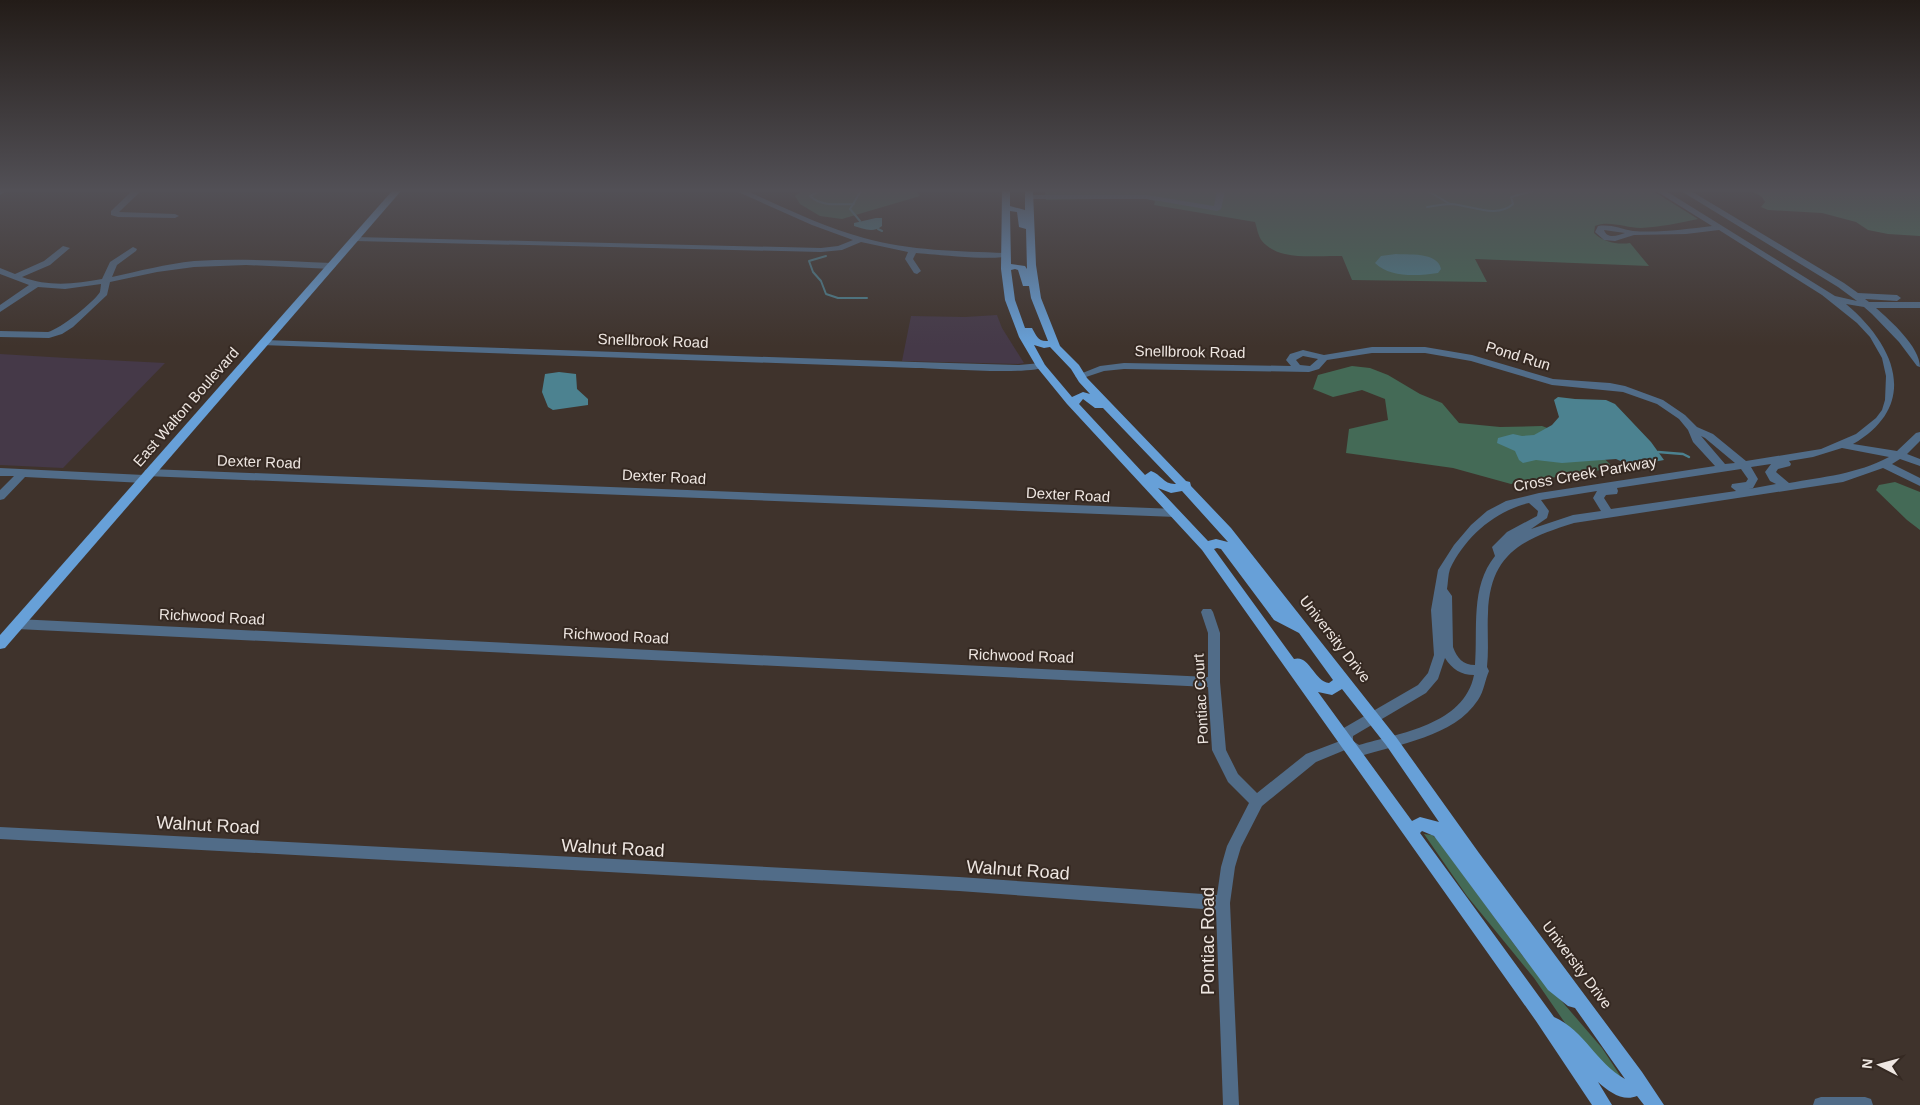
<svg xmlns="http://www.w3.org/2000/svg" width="1920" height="1105" viewBox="0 0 1920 1105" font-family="Arial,sans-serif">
  <rect width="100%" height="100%" fill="#3f332c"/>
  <g fill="#453948">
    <polygon points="997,315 1002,328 1024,363 1018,364 902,361 911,316 965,317"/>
    <polygon points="0,354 67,358 165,363 63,468 0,465"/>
  </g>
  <g fill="#446a56">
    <polygon points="802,191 916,191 920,196 842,219 820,216 800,204 795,196"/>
    <path d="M1045,191H1653L1698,219C1679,223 1660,227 1641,228C1626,228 1609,220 1595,226L1594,233C1603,242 1618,245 1630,243L1649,266L1475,259L1487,282L1352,280L1342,256C1317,255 1280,262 1262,241C1258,236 1257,228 1255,222L1154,205L1155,201L1142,198L1046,200Z"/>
    <polygon points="1352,366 1370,368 1388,375 1420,394 1442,403 1459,423 1500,427 1542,426 1588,443 1614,468 1511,484 1453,468 1346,453 1349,429 1388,420 1385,399 1362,390 1333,397 1313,389 1318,375"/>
    <polygon points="1895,482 1920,492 1920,530 1907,520 1876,490 1879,485"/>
    <polygon points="1424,834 1432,835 1437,839 1522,955 1602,1048 1625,1083 1605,1081 1534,978 1467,896"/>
  </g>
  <polygon fill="#49745d" points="1752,191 1920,191 1920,236 1888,234 1868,230 1856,222 1822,213 1768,210 1761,207 1765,202 1762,197"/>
  <g fill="#4c8290">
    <path d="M876,218H882V226C874,233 863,229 854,226V223Z"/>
    <path d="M1396,254C1410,255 1438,252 1441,269L1438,273C1418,276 1390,278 1375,263L1381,256Z"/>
    <polygon points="559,372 576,374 577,389 588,399 588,405 553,410 548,407 542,392 545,374"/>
    <polygon points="1558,397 1575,399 1606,400 1615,404 1651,442 1664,460 1637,465 1625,463 1616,459 1562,463 1536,460 1523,463 1519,460 1515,451 1497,443 1498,438 1513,434 1522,436 1534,435 1552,425 1559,417 1554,400"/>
  </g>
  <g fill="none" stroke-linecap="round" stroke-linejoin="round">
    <g stroke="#4c8290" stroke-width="2">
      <polyline points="1428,191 1450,204"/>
      <path d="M816,193L810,196C822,207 838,204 854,204"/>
      <path d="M1427,207C1435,206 1443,204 1451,204C1470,205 1497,219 1513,204L1511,197L1533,191"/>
      <polyline points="860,221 850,209 861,191"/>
      <polyline points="878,229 882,231"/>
      <polyline points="826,256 809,261 813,272 821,281 826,294 838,298 867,298"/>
    </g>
    <polyline stroke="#4c8290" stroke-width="2.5" points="1658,452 1683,454 1689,457"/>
    <g fill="#516c88" fill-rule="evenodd">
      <polygon points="0,191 6,191 0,195"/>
      <polygon points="132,191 141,191 119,212 175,214 179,216 175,218 118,217 111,215 111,211"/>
      <path d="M736,191H747C785,208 823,227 864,238C910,251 958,251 1005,253L1009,255C1000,262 931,254 916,253L913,259L921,271L917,274L914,273L905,259L908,252L861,242L842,250L821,252L355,241L351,239L355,237L821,248L838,246L853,240L812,225Z"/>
      <polygon points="1217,191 1225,191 1221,209 1217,211 1147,199 1030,199 1026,197 1030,195 1147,195 1214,206"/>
      <path d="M1656,191H1666L1835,296L1857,301L1838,287L1681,191H1691L1844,283L1858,293L1897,295L1901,298L1897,301L1865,299L1869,302H1920V308H1876C1891,321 1920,347 1920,367L1917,366L1899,342L1872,314L1864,307L1846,304C1896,346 1920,405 1853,444L1897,451L1916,433L1920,432V441L1907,454L1920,459V466L1900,459L1892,464L1920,478V486L1883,468L1843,482L1574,523C1523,539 1490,553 1488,613C1487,631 1489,649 1487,667L1489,671C1485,680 1484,691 1478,700C1454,737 1398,744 1358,757L1345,750L1316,762L1262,806L1241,847L1235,867L1230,903L1239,1105H1223L1216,910L959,891L0,839V827L959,877L1217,895L1221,867L1227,846L1249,803L1228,782L1212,750L1208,687L17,629L13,627L11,624L13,621L17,619L1208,677V633L1201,612L1203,609H1211L1213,612L1220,633V682L1226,750L1238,774L1257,793L1306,754L1340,741L1342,729L1418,685L1428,673L1434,655L1431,610L1438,570L1454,545L1471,525L1487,511L1506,501L1539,493L1715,466L1693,442L1688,430L1679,419L1657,404L1623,392L1552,385L1471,361L1425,353H1372L1327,360L1319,369L1309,372L1124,369L1104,371L1080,379L1075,376L1100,366L1124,363L1291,366L1286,360L1290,354L1303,350L1324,355L1372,347H1425L1472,355L1553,379L1610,383L1625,386L1663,400L1685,415L1697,427L1713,434L1746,461L1821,449L1856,434L1876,418L1882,410L1885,400L1886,376L1882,358L1870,337L1857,323L1822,295L1719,230L1686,234L1634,235L1615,241L1604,240L1595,232L1598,226C1611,224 1621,229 1633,231C1659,233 1687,229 1712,226ZM1604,230L1625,233C1617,236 1607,239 1604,230ZM1303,356L1318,359L1310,366L1300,365L1296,360ZM1701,436L1705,438L1735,463L1725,464ZM1842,448L1889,457C1857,474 1823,477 1789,483L1776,472L1778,469L1790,466L1791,464L1789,461L1813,457ZM1771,464L1765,472L1770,481L1776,484L1749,489L1753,488L1758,479L1751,467ZM1741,469L1748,479L1746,482L1732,484L1731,487L1736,491L1611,509L1604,498L1606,495L1617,494L1618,491L1617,488ZM1597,491L1593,498L1601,511L1573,515L1531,529L1547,518L1549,511L1541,500ZM1529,503L1538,511L1537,516L1507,532L1492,547L1495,556C1470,587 1478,629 1475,665C1463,665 1457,658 1453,647L1452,596L1447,589C1448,583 1448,575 1450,569C1465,537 1495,511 1529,503ZM1445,658C1452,669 1461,675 1474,675C1464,725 1400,733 1359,745L1353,741V736L1426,693L1438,679Z"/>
      <path d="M63,246L70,248L50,265L22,277C49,287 75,284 102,279L110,262L133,247L137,249L136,251L117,265L112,277C139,271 166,264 194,261C240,258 286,261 332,263L336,266L332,269L246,265L194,267L157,272L110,282L107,295L73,327L62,334L49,338L0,337V331L48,332C60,329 94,302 100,292C100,292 101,285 101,284L65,289L38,287L0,312V305L29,285L0,274V268L15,274L44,261Z"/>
      <path d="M264,340L915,362L1019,365L1041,363L1046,366C1034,376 936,368 915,368L261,345V341Z"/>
      <polygon points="0,468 144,475 149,479 144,483 25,477 4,499 0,500 0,490 14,476 0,476"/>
      <polygon points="149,469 1176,509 1181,513 1176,517 145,476 144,473 145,470"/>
      <polygon points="1821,1097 1865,1097 1871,1099 1873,1105 1813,1105 1815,1099"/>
    </g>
    <g fill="#67a0d8" fill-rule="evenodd">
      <polygon points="392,191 401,191 5,648 0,649 0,635"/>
      <path d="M1002,191H1010V206L1025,210V191H1033L1036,265L1041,298L1060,346L1079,365L1087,378L1186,481L1190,482L1191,486L1231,528L1396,737L1479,853L1642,1072L1664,1105H1644L1637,1096C1623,1102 1609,1092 1598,1082L1612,1105H1592L1536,1021L1202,550L1067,404L1036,366L1019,337L1005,300L1001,269ZM1010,211L1017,212L1019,227L1026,229L1027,269L1025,266L1011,264ZM1015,269L1018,270L1023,286H1029L1031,298L1048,341C1038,342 1036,335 1032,328H1025L1015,300L1011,270ZM1034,345L1044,348L1050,347L1071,369L1079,382L1090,394L1083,392L1072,397L1045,365ZM1083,399L1095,408H1103L1176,484C1164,485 1161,474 1151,471L1145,475L1079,404ZM1158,488L1171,493L1182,491L1228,542L1216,539L1208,541ZM1217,548L1221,549L1274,620L1299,633L1333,680L1329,683C1314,681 1309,654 1294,659L1214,549ZM1342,689L1386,745L1439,822L1420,817L1412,821L1318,692L1332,695ZM1422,831L1434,836L1548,990L1568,1006L1575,1008L1625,1079C1596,1063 1585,1031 1554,1017L1420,833Z"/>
    </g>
  </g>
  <linearGradient id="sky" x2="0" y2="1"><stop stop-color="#231c18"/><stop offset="0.55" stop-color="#525056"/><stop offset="1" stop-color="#525056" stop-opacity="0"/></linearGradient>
  <rect width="1920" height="346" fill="url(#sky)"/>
  <g text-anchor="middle" stroke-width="4" stroke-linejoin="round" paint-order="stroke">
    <g font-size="15" fill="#eee6e1" stroke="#352922">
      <text transform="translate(653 341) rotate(2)" y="5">Snellbrook Road</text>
      <text transform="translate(1190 352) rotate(1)" y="5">Snellbrook Road</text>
      <text transform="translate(1518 356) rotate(17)" y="5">Pond Run</text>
      <text transform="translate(186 407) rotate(-49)" y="5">East Walton Boulevard</text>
      <text transform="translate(259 462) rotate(2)" y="5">Dexter Road</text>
      <text transform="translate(1585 474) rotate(-10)" y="5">Cross Creek Parkway</text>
      <text transform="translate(664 477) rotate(3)" y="5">Dexter Road</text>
      <text transform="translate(1068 495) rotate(3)" y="5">Dexter Road</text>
      <text transform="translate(212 617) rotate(3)" y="5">Richwood Road</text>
      <text transform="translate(616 636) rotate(3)" y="5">Richwood Road</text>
      <text transform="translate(1335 639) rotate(52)" y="5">University Drive</text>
      <text transform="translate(1021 656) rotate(2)" y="5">Richwood Road</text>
      <text transform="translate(1201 699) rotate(-93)" y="5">Pontiac Court</text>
      <text transform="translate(1577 965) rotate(53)" y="5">University Drive</text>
    </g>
    <g font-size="18" fill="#eee6e1" stroke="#352922">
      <text transform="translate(208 825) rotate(3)" y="6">Walnut Road</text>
      <text transform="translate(613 848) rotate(3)" y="6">Walnut Road</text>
      <text transform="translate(1018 870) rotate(4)" y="6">Walnut Road</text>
      <text transform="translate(1208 941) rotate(-90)" y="6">Pontiac Road</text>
    </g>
  </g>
  <g transform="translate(1880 1065) rotate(276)" stroke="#352922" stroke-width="4" paint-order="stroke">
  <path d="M0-4L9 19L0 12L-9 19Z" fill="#eee6e1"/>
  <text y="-8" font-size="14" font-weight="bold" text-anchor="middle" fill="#eee6e1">N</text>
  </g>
</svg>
